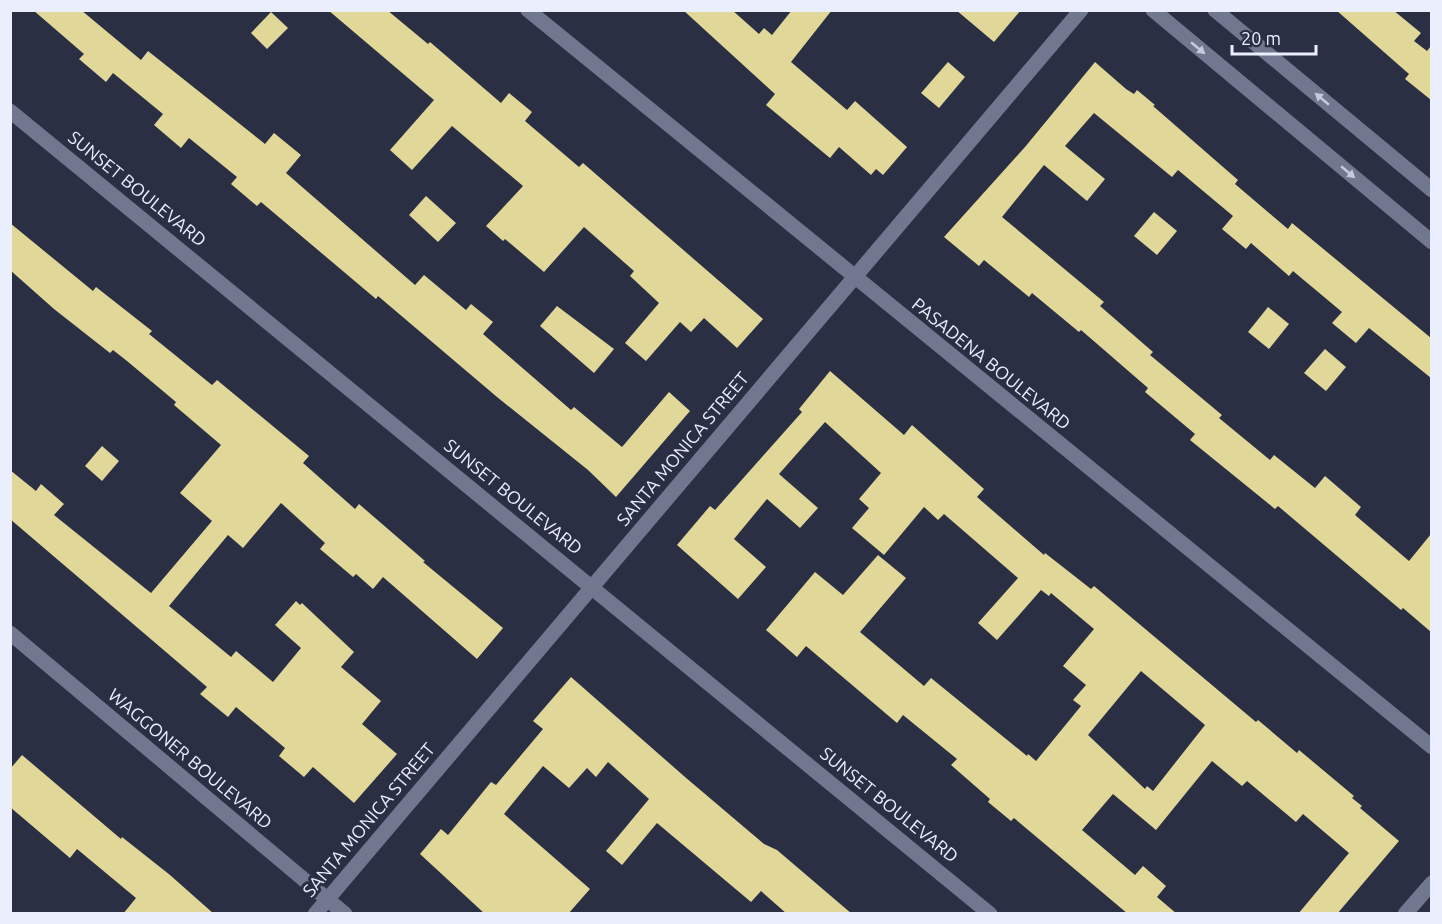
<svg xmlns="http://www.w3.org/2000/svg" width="1442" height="924" viewBox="0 0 1442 924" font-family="Ubuntu,sans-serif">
  <rect width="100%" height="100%" fill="#2a2f44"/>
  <g fill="#e1d799" fill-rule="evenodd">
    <polygon points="33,10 81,10 141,60 148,51 265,144 274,133 301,155 286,173 415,285 424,275 466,310 471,304 493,322 483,334 571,410 574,407 622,447 669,392 690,411 616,497 588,470 497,397 378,296 376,299 261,202 257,206 231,184 237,177 189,138 181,148 154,125 163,114 113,73 106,82 79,59 84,54"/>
    <polygon points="328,10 387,10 428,44 430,42 501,103 509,93 532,112 525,121 579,167 583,163 763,319 737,348 704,318 691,332 680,322 646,361 625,343 659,303 630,276 634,271 584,227 544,272 505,239 503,241 486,226 523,186 452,126 412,170 390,150 434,100"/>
    <polygon points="683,10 732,10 759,34 764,28 772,35 792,10 832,10 791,62 847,110 855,101 907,147 883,175 876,169 871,175 839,147 830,158 766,105 775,94"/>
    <polygon points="956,10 1021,10 994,42"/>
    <polygon points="1336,10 1393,10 1421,33 1414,41 1427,51 1431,46 1431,100 1405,79 1409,74"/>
    <polygon points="271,12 288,28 267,49 251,33"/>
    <polygon points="948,62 965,77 939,108 921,93"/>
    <polygon points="1095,62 1126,89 1134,94 1137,90 1155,105 1153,106 1238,180 1235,184 1288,229 1292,223 1431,338 1431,378 1369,328 1356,343 1332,323 1342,312 1293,271 1289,276 1251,243 1246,249 1222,229 1233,216 1178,170 1172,177 1094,113 1065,146 1105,179 1087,201 1044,165 1002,217 1104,302 1100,306 1153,352 1150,355 1222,415 1219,418 1270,460 1274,455 1315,488 1325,476 1361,507 1355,515 1409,561 1431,534 1431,632 1403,608 1401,610 1278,506 1275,509 1190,440 1195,434 1145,392 1148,388 1081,330 1079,332 1032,293 1029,297 984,260 979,266 944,237 1025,147"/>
    <polygon points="426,196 456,223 438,242 409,215"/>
    <polygon points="1154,212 1177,231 1157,255 1134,236"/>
    <polygon points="10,223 93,291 96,287 152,331 149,334 212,385 217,380 309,456 303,463 355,509 359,504 425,561 423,562 503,628 477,659 383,577 373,589 356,574 353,577 320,549 325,543 281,503 243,548 228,535 169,606 231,657 236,651 273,682 301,648 275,625 296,601 300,605 302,603 354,652 341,667 381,701 362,724 397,754 354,803 313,767 304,777 279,756 285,748 236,707 228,717 200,694 207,687 10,519 10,470 36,491 41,484 64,504 54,515 151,593 212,521 180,493 221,445 174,405 176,402 127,361 113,350 110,353 54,309 10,270"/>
    <polygon points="557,306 614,349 594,373 540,326"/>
    <polygon points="1268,307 1289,324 1269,349 1248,332"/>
    <polygon points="1325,349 1346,367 1326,391 1304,373"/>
    <path d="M830,371L904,435L912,425L984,489L977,497L1044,555L1045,553L1091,589L1094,586L1256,722L1258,720L1297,753L1299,750L1354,796L1352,798L1362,806L1360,808L1399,841L1337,914H1298L1349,853L1303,814L1296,822L1247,781L1242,786L1212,761L1156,830L1113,794L1082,830L1135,875L1143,866L1166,886L1157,897L1177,914H1128L1014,818L1011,821L988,802L990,799L951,765L957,759L903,715L897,723L806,646L797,657L766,630L815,572L843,595L878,555L906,578L860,632L924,686L931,678L1027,756L1028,754L1036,761L1081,706L1073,700L1086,685L1063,666L1094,629L1051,593L1049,596L1041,590L997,640L978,623L1018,578L944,514L938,520L924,507L884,555L852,528L869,508L859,499L881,473L825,422L779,474L818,508L800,528L767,499L734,539L766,567L738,599L677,545L710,506L715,510L802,412L799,409ZM1141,671L1205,725L1153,791L1147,786L1145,789L1088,735Z"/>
    <polygon points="102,446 119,461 102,481 85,466"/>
    <polygon points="571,677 685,777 764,844 777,850 852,914 787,914 761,891 751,902 657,823 622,865 606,851 649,799 608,762 596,777 587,768 569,788 543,766 504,814 590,889 568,914 485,914 420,854 441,829 448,835 491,782 496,785 543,729 533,721"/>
    <polygon points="22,755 121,839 122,837 170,875 214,914 123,914 136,898 77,849 70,858 10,807 10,769"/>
  </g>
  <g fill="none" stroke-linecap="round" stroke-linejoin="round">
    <g stroke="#71778e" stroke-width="15">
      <polyline points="528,10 1432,747"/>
      <polyline points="1153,10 1432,242"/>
      <polyline points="1215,10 1432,190"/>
      <polyline points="10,111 990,914"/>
      <polyline points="10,633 345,914"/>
      <polyline points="315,914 1081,10"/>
      <polyline points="1405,914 1432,883"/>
    </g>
  </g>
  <defs><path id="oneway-solid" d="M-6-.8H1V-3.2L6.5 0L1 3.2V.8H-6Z" transform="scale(1.5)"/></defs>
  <g fill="#c6cbdc">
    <use href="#oneway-solid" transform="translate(1198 48) rotate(40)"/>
    <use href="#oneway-solid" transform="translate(1322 99) rotate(-140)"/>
    <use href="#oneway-solid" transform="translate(1348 172) rotate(40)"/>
  </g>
  <g text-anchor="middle" stroke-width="6" stroke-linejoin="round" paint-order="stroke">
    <g font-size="18" fill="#ebeffd" stroke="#2a2f44">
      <text transform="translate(137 189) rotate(39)" y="6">SUNSET BOULEVARD</text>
      <text transform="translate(991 364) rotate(39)" y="6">PASADENA BOULEVARD</text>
      <text transform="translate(683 449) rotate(-50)" y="6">SANTA MONICA STREET</text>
      <text transform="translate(513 497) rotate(39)" y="6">SUNSET BOULEVARD</text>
      <text transform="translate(190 759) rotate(40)" y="6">WAGGONER BOULEVARD</text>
      <text transform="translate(889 805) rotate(39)" y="6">SUNSET BOULEVARD</text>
      <text transform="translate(369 820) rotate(-50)" y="6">SANTA MONICA STREET</text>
    </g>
  </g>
  <rect width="1442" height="924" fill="none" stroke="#ebeffd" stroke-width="24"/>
  <path d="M1232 45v9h84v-9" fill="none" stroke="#ebeffd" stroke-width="3"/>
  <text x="1241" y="45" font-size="18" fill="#ebeffd" stroke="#2a2f44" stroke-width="4.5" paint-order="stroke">20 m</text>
</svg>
